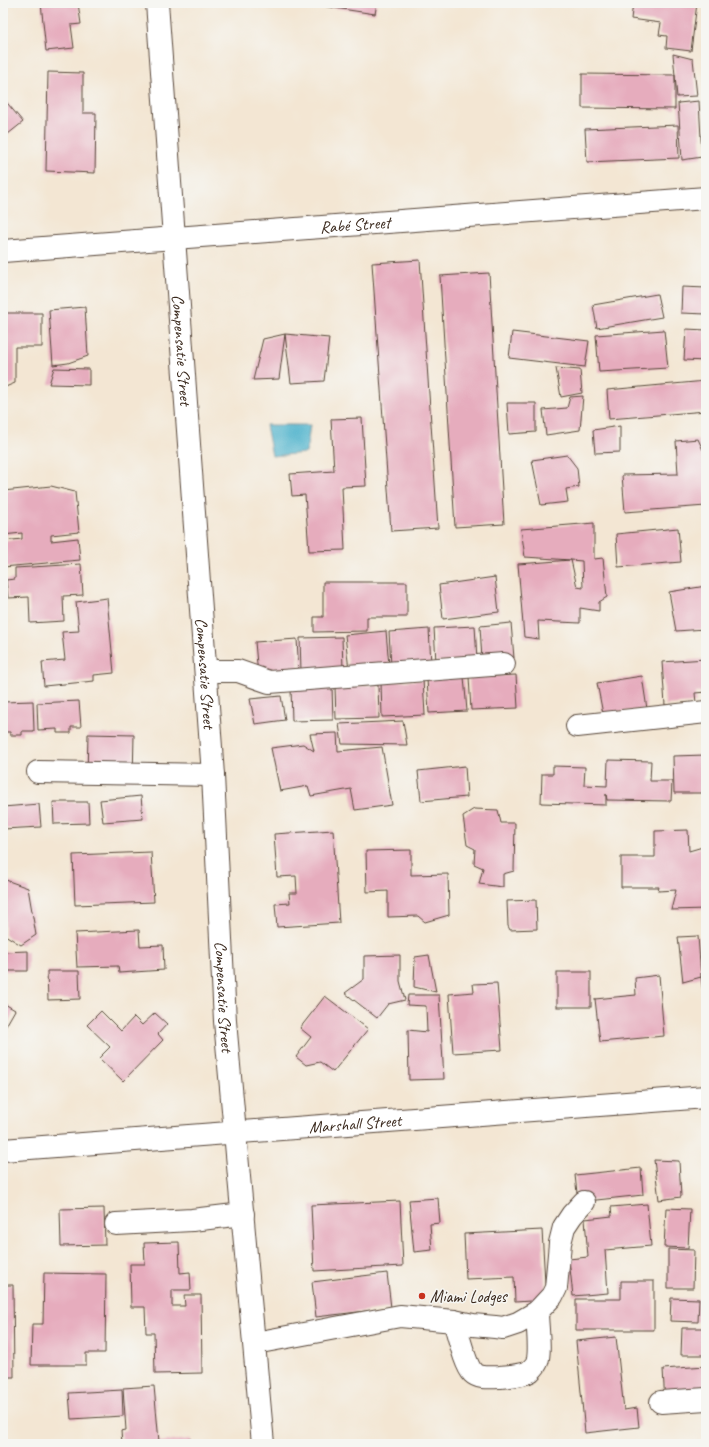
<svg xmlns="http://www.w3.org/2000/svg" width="709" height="1447" viewBox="0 0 709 1447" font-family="Caveat,sans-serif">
  <rect width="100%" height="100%" fill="#f6f6f2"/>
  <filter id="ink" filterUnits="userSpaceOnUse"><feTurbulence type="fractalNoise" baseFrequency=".025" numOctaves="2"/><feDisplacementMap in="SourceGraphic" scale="8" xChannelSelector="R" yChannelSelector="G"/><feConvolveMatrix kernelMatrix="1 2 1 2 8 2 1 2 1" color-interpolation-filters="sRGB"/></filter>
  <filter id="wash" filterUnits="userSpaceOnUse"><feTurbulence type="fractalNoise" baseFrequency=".012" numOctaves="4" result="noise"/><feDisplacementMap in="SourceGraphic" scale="16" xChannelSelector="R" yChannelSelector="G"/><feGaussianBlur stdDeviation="0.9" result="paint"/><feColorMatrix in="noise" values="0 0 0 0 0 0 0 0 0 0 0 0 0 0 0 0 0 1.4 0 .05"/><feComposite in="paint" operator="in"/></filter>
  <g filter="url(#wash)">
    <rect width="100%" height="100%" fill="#f3e6d3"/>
    <polygon fill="#4db2cc" stroke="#446e75" points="266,425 310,425 306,453 272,456"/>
    <g id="blocks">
      <g fill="#e6acbd" fill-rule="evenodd">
        <polygon points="41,3 78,3 81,24 71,25 74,48 46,51"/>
        <polygon points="302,3 377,3 375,14"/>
        <polygon points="633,3 697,3 691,51 666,48 667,36 659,35 661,23 631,19"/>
        <polygon points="673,54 693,59 697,96 677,97"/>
        <polygon points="48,72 83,73 83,113 96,113 95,173 46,171"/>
        <polygon points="582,74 675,75 675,109 582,108"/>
        <polygon points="3,98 23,122 3,138"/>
        <polygon points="699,101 702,157 682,160 678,103"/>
        <polygon points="678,125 679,158 587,162 585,129"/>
        <polygon points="420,260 438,528 391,531 372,263"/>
        <polygon points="489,273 504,524 455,527 440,276"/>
        <polygon points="682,287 706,288 706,314 681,313"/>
        <polygon points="657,294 662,317 597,328 593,305"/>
        <polygon points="85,307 88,356 68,363 53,365 49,310"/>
        <polygon points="3,313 42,313 42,347 15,347 15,383 3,388"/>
        <polygon points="686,329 706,330 706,361 684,360"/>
        <polygon points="664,330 668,368 599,372 596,335"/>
        <polygon points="512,332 589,341 585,367 509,358"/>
        <polygon points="285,334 279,379 253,380 263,339 285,334 329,338 324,381 291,383"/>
        <polygon points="54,368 89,369 89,385 49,384"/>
        <polygon points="556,368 580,370 582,393 561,397"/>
        <polygon points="706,381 706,411 609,419 607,390"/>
        <polygon points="583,396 580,430 546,435 543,410 567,408 570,397"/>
        <polygon points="507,403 536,403 536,432 509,434"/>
        <polygon points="362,418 366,486 342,487 345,550 309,551 305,495 292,496 290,474 334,471 331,419"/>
        <polygon points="620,426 620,452 595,453 593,430"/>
        <polygon points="698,439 703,450 706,449 706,506 625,512 622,475 678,474 676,441"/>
        <polygon points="567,455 577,468 579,487 566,489 568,502 541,505 532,460"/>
        <polygon points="51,486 75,492 79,532 51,535 51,541 78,538 80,560 3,567 3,541 22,539 22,533 3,535 3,491"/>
        <path d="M594,523V559L603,558L607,597L599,602V611L580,608V623L538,621L539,639L524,637L518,564L571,560L525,557L521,529ZM571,560L582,561L583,588L577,587Z"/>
        <polygon points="678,528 681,562 618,567 616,534"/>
        <polygon points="81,564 83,595 63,596 64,621 30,623 29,597 8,598 6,580 15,579 15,568"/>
        <polygon points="495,577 499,612 443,619 439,585"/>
        <polygon points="323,582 407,582 407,617 367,617 367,631 314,632 314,617 323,617"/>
        <polygon points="706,586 705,629 676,631 669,592"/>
        <polygon points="107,598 114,673 94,675 94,681 44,686 42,662 65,660 62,632 79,631 76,602"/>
        <polygon points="511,623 514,658 482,660 480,626"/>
        <polygon points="475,626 477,660 436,662 434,628"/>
        <polygon points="429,629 431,664 391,666 389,632"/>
        <polygon points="386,631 389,666 349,670 345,635"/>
        <polygon points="342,637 343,670 301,671 300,638"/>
        <polygon points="297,639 299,672 258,675 255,642"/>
        <polygon points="706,659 706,692 695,693 696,703 665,705 662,662"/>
        <polygon points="516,675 518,708 471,710 469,677"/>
        <polygon points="642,676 647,709 603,714 597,683"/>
        <polygon points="464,677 467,711 429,713 427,679"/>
        <polygon points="423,680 425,715 382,717 381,682"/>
        <polygon points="378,685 379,718 336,719 335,687"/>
        <polygon points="332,687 333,720 292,721 291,688"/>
        <polygon points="281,696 285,720 255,724 250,699"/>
        <polygon points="33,701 34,731 22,731 22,735 10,735 10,732 3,732 3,702"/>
        <polygon points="79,701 81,727 71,727 71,733 57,733 57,729 38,730 37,703"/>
        <polygon points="403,721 407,745 342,744 339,724"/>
        <polygon points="337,733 338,751 382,747 392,805 355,810 351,789 311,796 308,786 280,791 271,748 303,744 314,751 310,734"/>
        <polygon points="88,734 134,735 133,780 87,778"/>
        <polygon points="706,755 706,793 674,793 673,756"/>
        <polygon points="608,760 651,761 650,781 672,781 671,801 607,800 606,794 606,805 541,803 542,774 553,774 553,766 585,767 584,785 607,786"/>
        <polygon points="465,766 467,797 421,801 418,771"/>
        <polygon points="141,796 143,819 103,822 100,800"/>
        <polygon points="53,802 88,802 89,823 54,824"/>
        <polygon points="39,804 41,827 3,829 3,807"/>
        <polygon points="474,809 498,810 501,823 515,823 514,871 503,874 503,887 479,884 483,868 474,864 475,849 467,845 463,816"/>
        <polygon points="333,830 339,923 277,927 275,904 290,903 289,893 297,893 296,876 277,877 274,834"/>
        <polygon points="688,830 689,851 706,846 706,909 671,910 676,890 658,891 659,887 621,887 621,857 655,857 655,831"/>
        <polygon points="411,850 411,875 448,874 449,915 425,922 418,916 388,917 388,891 367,892 366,851"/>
        <polygon points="151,852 154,902 75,905 73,855"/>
        <polygon points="3,879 28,888 36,935 21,945 5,935 5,912 3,912"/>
        <polygon points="536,900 537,929 510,930 508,926 507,901"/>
        <polygon points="139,930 140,946 163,945 164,970 119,973 118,966 77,967 75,933"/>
        <polygon points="698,936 701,977 683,982 678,937"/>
        <polygon points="28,951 28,971 3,971 3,952"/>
        <polygon points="400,955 400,981 405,1000 388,1004 377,1018 345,993 364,979 364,956"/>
        <polygon points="429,955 436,992 414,987 415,957"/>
        <polygon points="47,971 79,971 80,999 48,1000"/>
        <rect x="557" y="972" width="34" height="35"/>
        <polygon points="659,975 664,1036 600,1042 595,999 636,995 635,978"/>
        <polygon points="701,977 706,977 706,1009 705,1009"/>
        <polygon points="497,983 502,1050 453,1053 449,994 474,992 473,984"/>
        <polygon points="408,995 439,995 444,1079 409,1080 408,1030 427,1032 426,1006 407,1005"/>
        <polygon points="325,996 368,1029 333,1072 320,1062 306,1065 296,1057 311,1037 300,1028"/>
        <polygon points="3,1003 15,1010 3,1031"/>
        <polygon points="101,1011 121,1031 134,1017 142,1025 155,1013 167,1024 158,1034 163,1040 123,1081 99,1058 110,1047 87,1025"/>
        <polygon points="654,1160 679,1161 681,1197 659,1200"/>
        <polygon points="641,1168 643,1195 578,1202 575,1175"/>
        <polygon points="438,1198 440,1223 430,1224 432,1250 414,1252 409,1200"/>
        <polygon points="400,1201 403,1266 314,1271 311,1205"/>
        <polygon points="647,1204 651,1246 605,1250 608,1293 573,1296 569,1259 588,1257 585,1219 612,1216 611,1207"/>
        <polygon points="104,1208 105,1245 61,1246 60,1209"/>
        <polygon points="666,1208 690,1209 688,1248 664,1247"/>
        <polygon points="542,1230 546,1300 515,1302 514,1277 466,1279 464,1234"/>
        <polygon points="179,1242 180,1273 190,1272 191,1290 172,1290 172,1306 185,1306 184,1295 201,1295 202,1373 155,1374 154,1333 146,1333 145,1307 131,1307 130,1264 145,1264 144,1243"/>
        <polygon points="668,1249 694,1250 693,1288 668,1288"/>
        <polygon points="44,1273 106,1274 105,1353 86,1353 86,1365 31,1365 32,1324 43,1324"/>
        <polygon points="387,1273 391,1308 316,1317 312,1282"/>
        <polygon points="621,1281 654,1281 654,1330 576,1330 576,1299 621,1299"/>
        <polygon points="3,1285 13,1285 14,1377 3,1377"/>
        <polygon points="671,1298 699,1299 698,1322 670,1321"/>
        <polygon points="682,1328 706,1328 706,1355 681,1355"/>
        <polygon points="616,1337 624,1410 637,1408 639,1427 585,1433 576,1341"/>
        <polygon points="706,1366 706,1401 665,1404 663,1369"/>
        <polygon points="154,1386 159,1442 191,1439 191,1444 122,1444 121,1431 126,1430 123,1388"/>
        <polygon points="122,1390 123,1416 71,1419 69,1393"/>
        <polygon points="587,1441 602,1443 602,1444 586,1444"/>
      </g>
    </g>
  </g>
  <g filter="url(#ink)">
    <use href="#blocks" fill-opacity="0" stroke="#574639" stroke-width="1"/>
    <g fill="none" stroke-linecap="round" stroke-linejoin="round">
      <defs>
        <g id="minor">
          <path id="s1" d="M157,3L213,775L225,1021L263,1444"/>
          <path id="s2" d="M3,251L706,198"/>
          <polyline points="206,671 238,671 269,682 504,664"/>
          <polyline points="577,726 706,712"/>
          <polyline points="38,772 213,775"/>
          <path id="s3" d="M3,1150L706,1097"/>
          <polyline points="116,1224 192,1220 243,1214"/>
          <path d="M454,1321C458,1333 465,1365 473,1373C479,1379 491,1377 500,1377C508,1376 522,1376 530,1371C532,1369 536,1365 537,1362C541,1352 537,1324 537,1312"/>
          <polyline points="255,1343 400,1316 454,1321 473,1325 495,1327 503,1328 518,1323 537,1312 552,1296 556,1288 560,1243 564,1227 572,1215 584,1202"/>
          <polyline points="661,1402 706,1399"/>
        </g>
      </defs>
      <use href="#minor" stroke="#574639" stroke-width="24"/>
      <use href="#minor" stroke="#fff" stroke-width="22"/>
    </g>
  </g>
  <circle fill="#c8321e" stroke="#f6f6f2" stroke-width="1.5" cx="422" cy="1296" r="4"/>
  <g text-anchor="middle" stroke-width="3" stroke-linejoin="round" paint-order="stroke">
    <g font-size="17" fill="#3b2a1e" stroke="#f6f6f2">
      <text dy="6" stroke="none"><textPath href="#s2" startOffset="353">Rabé Street</textPath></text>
      <text dy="6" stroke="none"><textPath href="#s1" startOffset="348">Compensatie Street</textPath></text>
      <text dy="6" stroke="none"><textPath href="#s1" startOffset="672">Compensatie Street</textPath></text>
      <text dy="6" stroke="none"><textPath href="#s1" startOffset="996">Compensatie Street</textPath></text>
      <text dy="6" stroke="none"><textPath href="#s3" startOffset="353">Marshall Street</textPath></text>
    </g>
    <g font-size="17" fill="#3b2a1e" stroke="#f6f6f2" text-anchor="start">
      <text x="430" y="1302">Miami Lodges</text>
    </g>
  </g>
  <rect width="709" height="1447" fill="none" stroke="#f6f6f2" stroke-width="16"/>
</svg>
